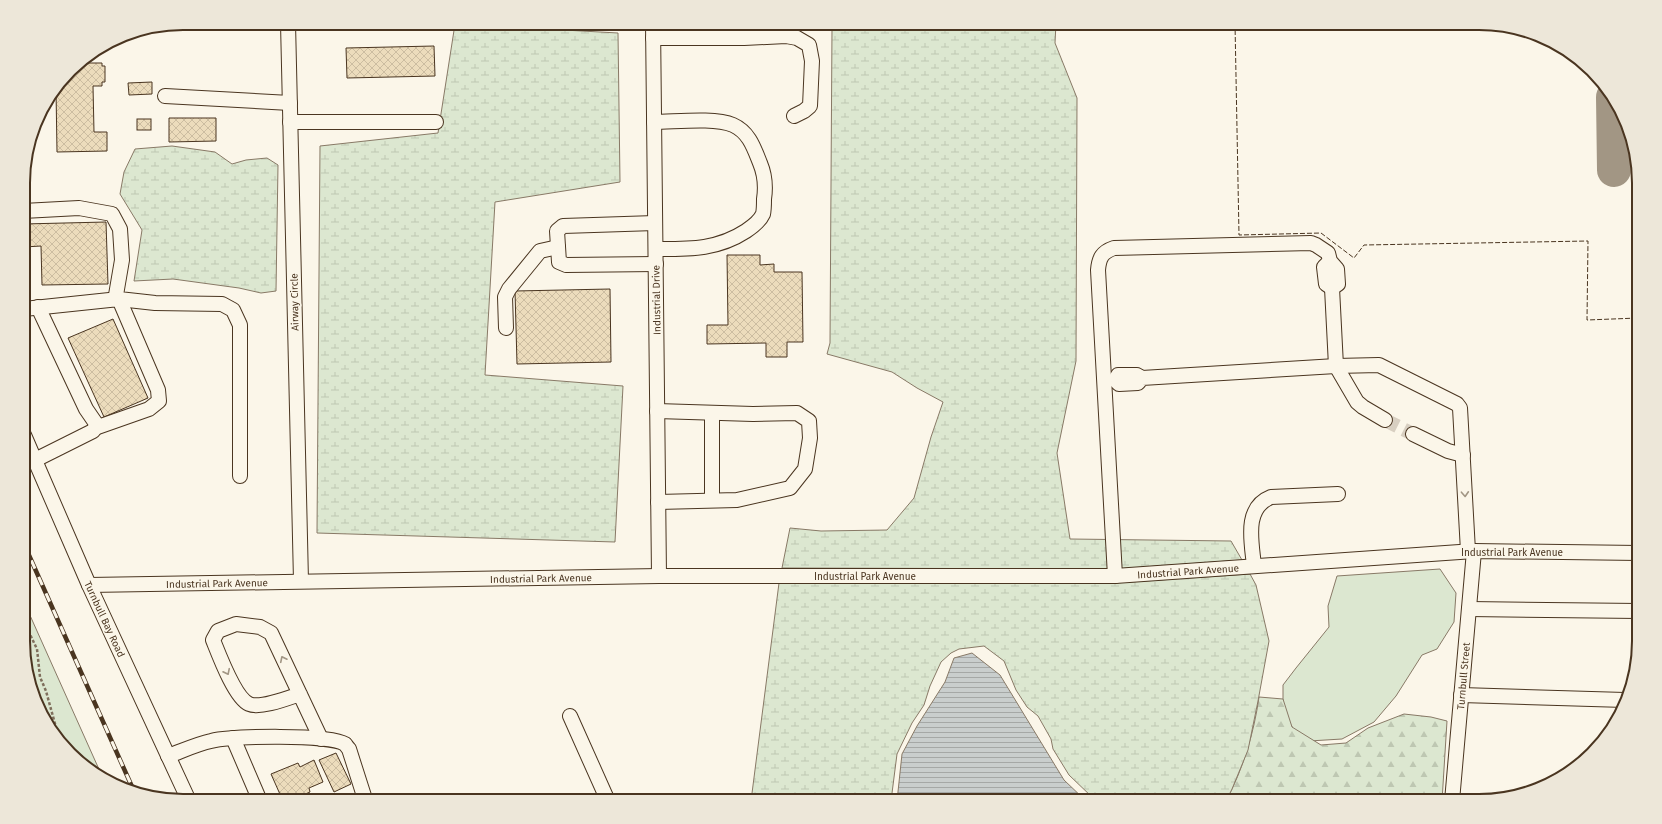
<svg xmlns="http://www.w3.org/2000/svg" width="1662" height="824" viewBox="0 0 1662 824" font-family="'Fira Sans',sans-serif">
  <defs>
    <pattern id="forest-firs" width="22" height="20" patternUnits="userSpaceOnUse"><rect width="22" height="20" fill="#dce7d0"/><path d="M5 1l3.5 6h-7zM16 11l3.5 6h-7z" fill="#bec7b2"/></pattern>
    <pattern id="wetland-marsh" width="20" height="14" patternUnits="userSpaceOnUse"><rect width="20" height="14" fill="#dce7d0"/><path d="M1 5h8M5 5V1M11 12h8M15 12V8" fill="none" stroke="#bec7b2"/></pattern>
    <pattern id="water-rules" width="6" height="5" patternUnits="userSpaceOnUse"><rect width="6" height="5" fill="#c9cecd"/><path d="M0 2.5h6" fill="none" stroke="#a5a8a6"/></pattern>
    <pattern id="building-cross-hatch" width="8" height="8" patternUnits="userSpaceOnUse"><rect width="8" height="8" fill="#ecdcbc"/><path d="M0 0l8 8M0 8l8-8" fill="none" stroke="#ccbda1"/></pattern>
  </defs>
  <rect width="100%" height="100%" fill="#fbf6e9"/>
  <g fill="#dce7d0" stroke="#887966">
    <polygon points="1440,569 1456,593 1454,622 1437,649 1422,655 1396,696 1374,722 1342,739 1309,741 1295,732 1283,711 1283,685 1296,668 1329,627 1328,606 1337,576"/>
    <polygon points="24,602 102,776 56,738 35,702 24,662"/>
  </g>
  <path fill="url(#forest-firs)" stroke="#887966" d="M1259,697L1283,699L1292,727L1321,745L1346,743L1368,728L1404,714L1431,717L1447,721L1442,801H1226C1243,769 1254,733 1259,697Z"/>
  <g fill="url(#wetland-marsh)" stroke="#887966">
    <polygon points="674,23 1056,23 1055,43 1077,98 1076,361 1057,453 1070,539 1231,541 1242,560 1116,569 782,568 790,528 821,531 887,530 914,498 931,437 943,402 917,388 892,372 827,354 830,343 832,27 680,31"/>
    <polygon points="455,24 618,33 620,182 495,202 485,375 623,386 615,542 317,533 320,146 438,133"/>
    <polygon points="172,146 215,152 232,164 246,160 267,158 278,165 276,291 261,293 239,288 173,279 134,281 142,230 120,194 124,172 135,149"/>
    <path d="M1250,574L1256,585L1269,641L1258,701L1248,750L1232,789L1226,801C1210,801 1192,803 1176,801C1171,800 1168,795 1163,794C1140,793 1116,797 1093,798L1069,775L1053,749L1051,739L1038,716L1027,707L1016,690L1004,661L984,646L959,649L951,653L941,662L930,686L924,705L912,723L897,754L891,801H751L779,583H1114Z"/>
  </g>
  <polygon fill="url(#water-rules)" stroke="#887966" points="972,653 1000,675 1064,780 1086,801 897,801 902,754 917,726 945,682 954,658"/>
  <g fill="none" stroke-linecap="round" stroke-linejoin="round">
    <polyline stroke="#a29684" stroke-width="34" points="1613,97 1614,170"/>
  </g>
  <g fill="url(#building-cross-hatch)" stroke="#4a3520">
    <polygon points="434,46 435,76 347,78 346,48"/>
    <polygon points="77,63 102,63 102,66 105,66 105,82 102,82 102,86 93,86 94,132 107,132 107,151 57,152 56,90"/>
    <polygon points="152,82 152,94 129,95 128,83"/>
    <polygon points="169,118 216,118 216,141 169,142"/>
    <rect x="137" y="119" width="14" height="11"/>
    <polygon points="106,222 108,284 42,285 41,246 24,247 23,224"/>
    <polygon points="727,255 760,255 760,265 774,264 774,272 802,272 803,342 787,342 787,357 766,357 766,343 707,344 707,325 728,325"/>
    <polygon points="610,289 611,362 517,364 515,291"/>
    <polygon points="113,319 148,398 104,417 68,338"/>
    <polygon points="336,753 351,784 334,792 319,760"/>
    <polygon points="314,760 323,782 309,788 310,792 289,801 283,801 271,774 298,763 300,767"/>
  </g>
  <g fill="none" stroke-linecap="round" stroke-linejoin="round">
    <polyline stroke="#d8cfc1" stroke-width="14" stroke-dasharray="14 7" stroke-linecap="butt" points="1385,420 1413,434"/>
    <defs>
      <g id="minor">
        <polyline points="288,23 301,581"/>
        <polyline points="653,23 659,576"/>
        <polyline points="653,38 744,38 786,36 797,38 809,45 812,61 810,106 804,111 794,116"/>
        <polyline points="165,96 290,103"/>
        <polyline points="290,122 436,122"/>
        <path d="M654,122C675,122 714,117 733,125C749,132 754,148 760,163C765,175 766,186 764,199C764,203 764,210 763,214C760,221 752,227 746,231C717,250 689,249 656,249"/>
        <polyline points="23,211 79,208 112,214 120,229 122,260 116,295 119,299 155,303 222,304 233,310 240,325 240,476"/>
        <polyline points="655,223 563,226 557,231 559,262 566,265 656,264"/>
        <polyline points="1332,288 1336,366 1357,402 1363,407 1385,420"/>
        <polyline points="24,309 119,299 158,390 159,401 149,409 95,428"/>
        <polyline points="506,328 505,297 509,289 540,251 558,247"/>
        <polyline points="1142,378 1138,383 1119,384 1115,380 1118,375 1137,375 1142,378 1336,366 1379,365 1457,404 1460,408 1468,551"/>
        <polyline points="657,411 753,414 797,413 809,421 810,438 805,469 790,488 737,500 658,502"/>
        <polyline points="1413,434 1448,451 1463,455"/>
        <polyline points="24,435 89,585 189,801"/>
        <polyline points="35,460 93,431 97,425 86,409 38,307"/>
        <polyline points="712,500 712,413"/>
        <path d="M1254,566C1252,543 1243,508 1271,497L1338,494"/>
        <path d="M1115,576L1098,270C1099,258 1102,252 1114,248L1311,243L1316,245L1328,253L1330,261L1324,267L1326,284L1332,288L1338,284L1337,269L1330,261"/>
        <polyline points="89,585 659,576 1115,576 1474,551 1639,553"/>
        <polyline points="1469,609 1639,611"/>
        <path d="M300,694C288,698 260,709 249,704C235,698 219,655 213,640L218,631L236,624L260,627L271,633L321,739"/>
        <polyline points="1461,695 1625,700"/>
        <polyline points="570,716 608,801"/>
        <polyline points="233,738 260,801"/>
        <path d="M168,756C182,751 197,744 211,741C232,736 329,734 345,744C346,745 347,747 349,749L364,796L362,801"/>
        <polyline points="1452,801 1474,551"/>
      </g>
    </defs>
    <use href="#minor" stroke="#4a3520" stroke-width="16"/>
    <polyline stroke="#7f6f5c" stroke-width="2.5" stroke-dasharray="3 2" stroke-linecap="butt" points="24,622 37,649 40,677 46,691 60,742"/>
    <use href="#minor" stroke="#fbf6e9" stroke-width="14"/>
    <defs>
      <polyline id="rail" points="24,544 133,789"/>
    </defs>
    <use href="#rail" stroke="#4a3520" stroke-width="4.5"/>
    <use href="#rail" stroke="#fbf6e9" stroke-width="3" stroke-dasharray="9" stroke-linecap="butt"/>
    <polyline stroke="#4a3520" stroke-width="1" stroke-dasharray="5 2" stroke-linecap="butt" points="1235,23 1239,235 1321,233 1354,258 1364,245 1588,241 1587,320 1638,318"/>
  </g>
  <defs><path id="oneway-chevron" d="M-2-3.5L2.5 0L-2 3.5" fill="none" stroke-width="1.6" stroke-linecap="round" stroke-linejoin="round"/></defs>
  <g stroke="#a29684">
    <use href="#oneway-chevron" transform="translate(1465 494) rotate(87)"/>
    <use href="#oneway-chevron" transform="translate(283 659) rotate(-116)"/>
    <use href="#oneway-chevron" transform="translate(227 672) rotate(64)"/>
  </g>
  <g text-anchor="middle" stroke-width="3" stroke-linejoin="round" paint-order="stroke">
    <g font-size="10" fill="#4a3520" stroke="#fbf6e9">
      <text transform="translate(656 300) rotate(-91)" y="4">Industrial Drive</text>
      <text transform="translate(294 302) rotate(-91)" y="4">Airway Circle</text>
      <text x="1512" y="556">Industrial Park Avenue</text>
      <text transform="translate(1188 571) rotate(-4)" y="4">Industrial Park Avenue</text>
      <text x="865" y="580">Industrial Park Avenue</text>
      <text transform="translate(541 578) rotate(-1)" y="4">Industrial Park Avenue</text>
      <text transform="translate(217 583) rotate(-1)" y="4">Industrial Park Avenue</text>
      <text transform="translate(105 619) rotate(65)" y="4">Turnbull Bay Road</text>
      <text transform="translate(1463 676) rotate(-85)" y="4">Turnbull Street</text>
    </g>
  </g>
  <path d="M0 0H1662V824H0ZM183 30H1479A153 153 0 0 1 1632 183V641A153 153 0 0 1 1479 794H183A153 153 0 0 1 30 641V183A153 153 0 0 1 183 30Z" fill="#ede7d9" fill-rule="evenodd"/>
  <path fill="none" stroke="#4a3520" stroke-width="2" d="M183 30H1479A153 153 0 0 1 1632 183V641A153 153 0 0 1 1479 794H183A153 153 0 0 1 30 641V183A153 153 0 0 1 183 30Z"/>
</svg>
